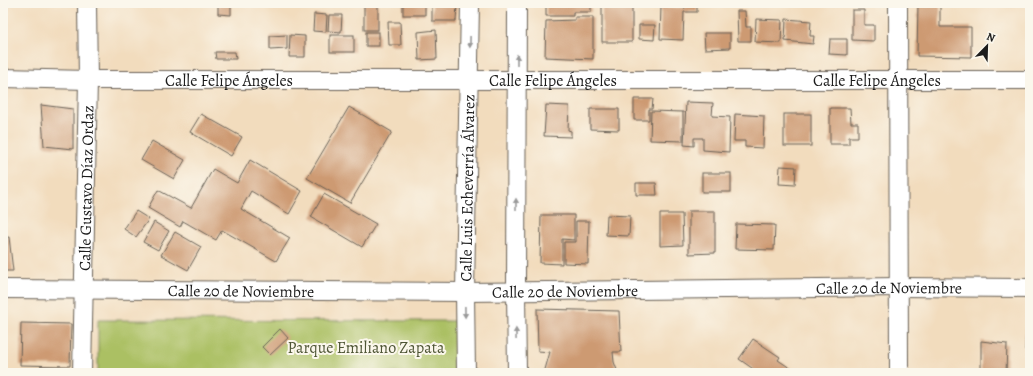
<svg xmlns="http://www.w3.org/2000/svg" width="1033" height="376" viewBox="0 0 1033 376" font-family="Alegreya,serif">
  <rect width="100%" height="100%" fill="#fbf7ec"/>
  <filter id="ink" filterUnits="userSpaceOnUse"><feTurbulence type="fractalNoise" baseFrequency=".025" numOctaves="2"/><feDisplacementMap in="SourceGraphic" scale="8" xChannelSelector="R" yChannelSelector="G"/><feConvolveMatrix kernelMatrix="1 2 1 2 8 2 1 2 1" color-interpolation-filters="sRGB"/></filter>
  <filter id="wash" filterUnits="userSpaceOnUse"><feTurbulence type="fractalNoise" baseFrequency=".012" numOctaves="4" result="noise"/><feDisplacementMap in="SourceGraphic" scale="16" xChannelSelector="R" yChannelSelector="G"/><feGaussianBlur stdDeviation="0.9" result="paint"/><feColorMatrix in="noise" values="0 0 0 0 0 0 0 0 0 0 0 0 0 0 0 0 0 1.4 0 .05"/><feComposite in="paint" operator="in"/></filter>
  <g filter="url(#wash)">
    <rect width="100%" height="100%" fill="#f2dcbd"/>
    <polygon fill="#abc064" stroke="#646e40" points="98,320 459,321 458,373 98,373"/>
    <g id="blocks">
      <g fill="#cd9a72">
        <polygon points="218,3 231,3 231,15 218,14"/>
        <rect x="364" y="3" width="14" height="27"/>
        <rect x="403" y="3" width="22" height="12"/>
        <polygon points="432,3 457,3 456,21 432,21"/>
        <polygon points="546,3 591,3 591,12 573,12 573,16 546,16"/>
        <rect x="602" y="3" width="30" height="39"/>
        <polygon points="685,3 697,3 697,12 684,12 683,40 660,39 661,6 685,8"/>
        <polygon points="918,3 940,3 940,27 971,27 971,57 917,56"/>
        <polygon points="852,10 864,10 864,25 874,25 874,41 852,40"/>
        <polygon points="737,11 745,11 746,27 751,27 751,41 738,41"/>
        <polygon points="314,14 327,15 326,32 313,31"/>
        <polygon points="329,15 342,15 341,32 328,31"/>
        <polygon points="575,17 593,17 593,59 545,57 546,21 575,20"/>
        <polygon points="756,19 782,20 781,43 755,42"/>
        <polygon points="786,19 811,21 810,36 814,36 813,44 785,41"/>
        <polygon points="388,22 400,22 401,45 389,45"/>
        <polygon points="639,25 655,25 654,40 639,39"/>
        <polygon points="436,30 437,59 419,60 418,32"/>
        <rect x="366" y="32" width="13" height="14"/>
        <polygon points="704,33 730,33 730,48 705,49"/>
        <polygon points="287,35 287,49 270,50 270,36"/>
        <polygon points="290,35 305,36 305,57 289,57"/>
        <rect x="330" y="35" width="24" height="17"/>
        <polygon points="830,39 847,39 847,55 829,54"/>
        <polygon points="215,52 235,52 236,59 216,59"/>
        <polygon points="634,99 653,99 652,109 649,109 649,120 634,120"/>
        <polygon points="686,102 713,103 712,116 730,117 729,152 703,150 703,138 694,138 694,146 684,145"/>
        <polygon points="41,105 73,109 73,149 44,146"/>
        <polygon points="546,105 569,106 568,130 571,131 571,137 544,136"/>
        <polygon points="349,107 392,132 350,203 307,178"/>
        <polygon points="830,108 850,108 851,123 858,123 858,137 849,137 849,144 830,144"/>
        <polygon points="590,109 619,109 619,130 590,129"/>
        <polygon points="651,111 683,112 683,141 650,140"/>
        <polygon points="201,114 242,137 231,156 190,132"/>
        <polygon points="735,114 764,116 763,148 745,147 745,141 734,141"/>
        <rect x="784" y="114" width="27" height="32"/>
        <polygon points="152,141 185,160 174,179 141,160"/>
        <polygon points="250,160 302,191 289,214 251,191 241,209 290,238 276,261 222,230 216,240 183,221 180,227 148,208 158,190 191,208 213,169 237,183"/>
        <polygon points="780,166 796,167 795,185 779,184"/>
        <rect x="702" y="173" width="29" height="19"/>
        <polygon points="636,183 656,183 657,195 636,195"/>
        <polygon points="324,194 376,224 362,247 311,217"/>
        <polygon points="136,211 149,219 136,237 124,229"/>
        <polygon points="689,211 715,211 715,253 689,254"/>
        <polygon points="660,214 682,214 683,245 660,246"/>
        <polygon points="541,215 574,215 574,240 562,239 562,264 540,263"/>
        <polygon points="607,215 630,216 629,236 606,235"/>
        <polygon points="576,221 589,221 588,264 564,263 564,242 576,242"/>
        <polygon points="154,222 169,231 158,250 143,242"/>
        <polygon points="736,224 775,225 774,250 735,249"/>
        <polygon points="175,232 201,247 188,270 161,255"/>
        <polygon points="9,237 13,271 3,271 3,238"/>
        <polygon points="537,309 619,311 621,352 613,352 614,362 617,370 617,373 544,373 550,352 538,351"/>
        <polygon points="1026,321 1030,321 1030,350 1025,350"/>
        <polygon points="21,323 71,324 70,366 20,365"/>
        <polygon points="280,329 288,338 270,355 262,347"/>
        <polygon points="753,339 780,357 778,360 793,370 791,373 759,373 739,359"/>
        <polygon points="981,341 1007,344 1006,373 981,373"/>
      </g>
    </g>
  </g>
  <g filter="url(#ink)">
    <use href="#blocks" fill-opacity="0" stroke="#675f54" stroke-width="1"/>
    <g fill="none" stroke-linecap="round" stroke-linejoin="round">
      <defs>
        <g id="minor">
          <polyline points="898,3 899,373"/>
          <path id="s1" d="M3,78L88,80H1030"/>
          <path id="s2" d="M3,289L465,292L899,287L1030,288"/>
          <path id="s3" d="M82,373L88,80L87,3"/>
          <path id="s4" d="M466,373L465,292L470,3"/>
          <polyline points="517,373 516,291 517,3"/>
        </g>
      </defs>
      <use href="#minor" stroke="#675f54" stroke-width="20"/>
      <use href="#minor" stroke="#fff" stroke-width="18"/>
    </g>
    <defs><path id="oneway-solid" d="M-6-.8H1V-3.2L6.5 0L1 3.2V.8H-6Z"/></defs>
    <g fill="#999">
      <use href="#oneway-solid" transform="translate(470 42) rotate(91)"/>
      <use href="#oneway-solid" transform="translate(517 60) rotate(-90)"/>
      <use href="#oneway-solid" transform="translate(516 204) rotate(-90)"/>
      <use href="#oneway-solid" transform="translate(465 312) rotate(89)"/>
      <use href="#oneway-solid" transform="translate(516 334) rotate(-91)"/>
    </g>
  </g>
  <g text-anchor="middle" stroke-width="4" stroke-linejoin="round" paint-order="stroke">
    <g font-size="16" fill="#1c1c1c" stroke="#fbf7ec">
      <text dy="6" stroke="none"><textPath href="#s1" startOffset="874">Calle Felipe Ángeles</textPath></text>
      <text dy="6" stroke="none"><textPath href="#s1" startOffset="226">Calle Felipe Ángeles</textPath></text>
      <text dy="6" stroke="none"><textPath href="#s1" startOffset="550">Calle Felipe Ángeles</textPath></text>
      <text dy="6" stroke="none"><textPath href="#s3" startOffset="185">Calle Gustavo Díaz Ordaz</textPath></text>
      <text dy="6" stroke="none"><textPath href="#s4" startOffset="185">Calle Luis Echeverría Álvarez</textPath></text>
      <text dy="6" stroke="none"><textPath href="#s2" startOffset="886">Calle 20 de Noviembre</textPath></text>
      <text dy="6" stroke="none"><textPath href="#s2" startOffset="238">Calle 20 de Noviembre</textPath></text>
      <text dy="6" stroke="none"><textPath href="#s2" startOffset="562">Calle 20 de Noviembre</textPath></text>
    </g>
    <g font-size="16" fill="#4e5535" stroke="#fbf7ec">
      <text x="366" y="353">Parque Emiliano Zapata</text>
    </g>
  </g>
  <rect width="1033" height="376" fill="none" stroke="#fbf7ec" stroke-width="16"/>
  <g transform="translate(987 46) rotate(23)" stroke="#fbf7ec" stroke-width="3" paint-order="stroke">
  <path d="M0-3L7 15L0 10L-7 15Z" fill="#1c1c1c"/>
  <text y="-6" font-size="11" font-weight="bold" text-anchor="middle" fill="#1c1c1c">N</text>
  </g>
</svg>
